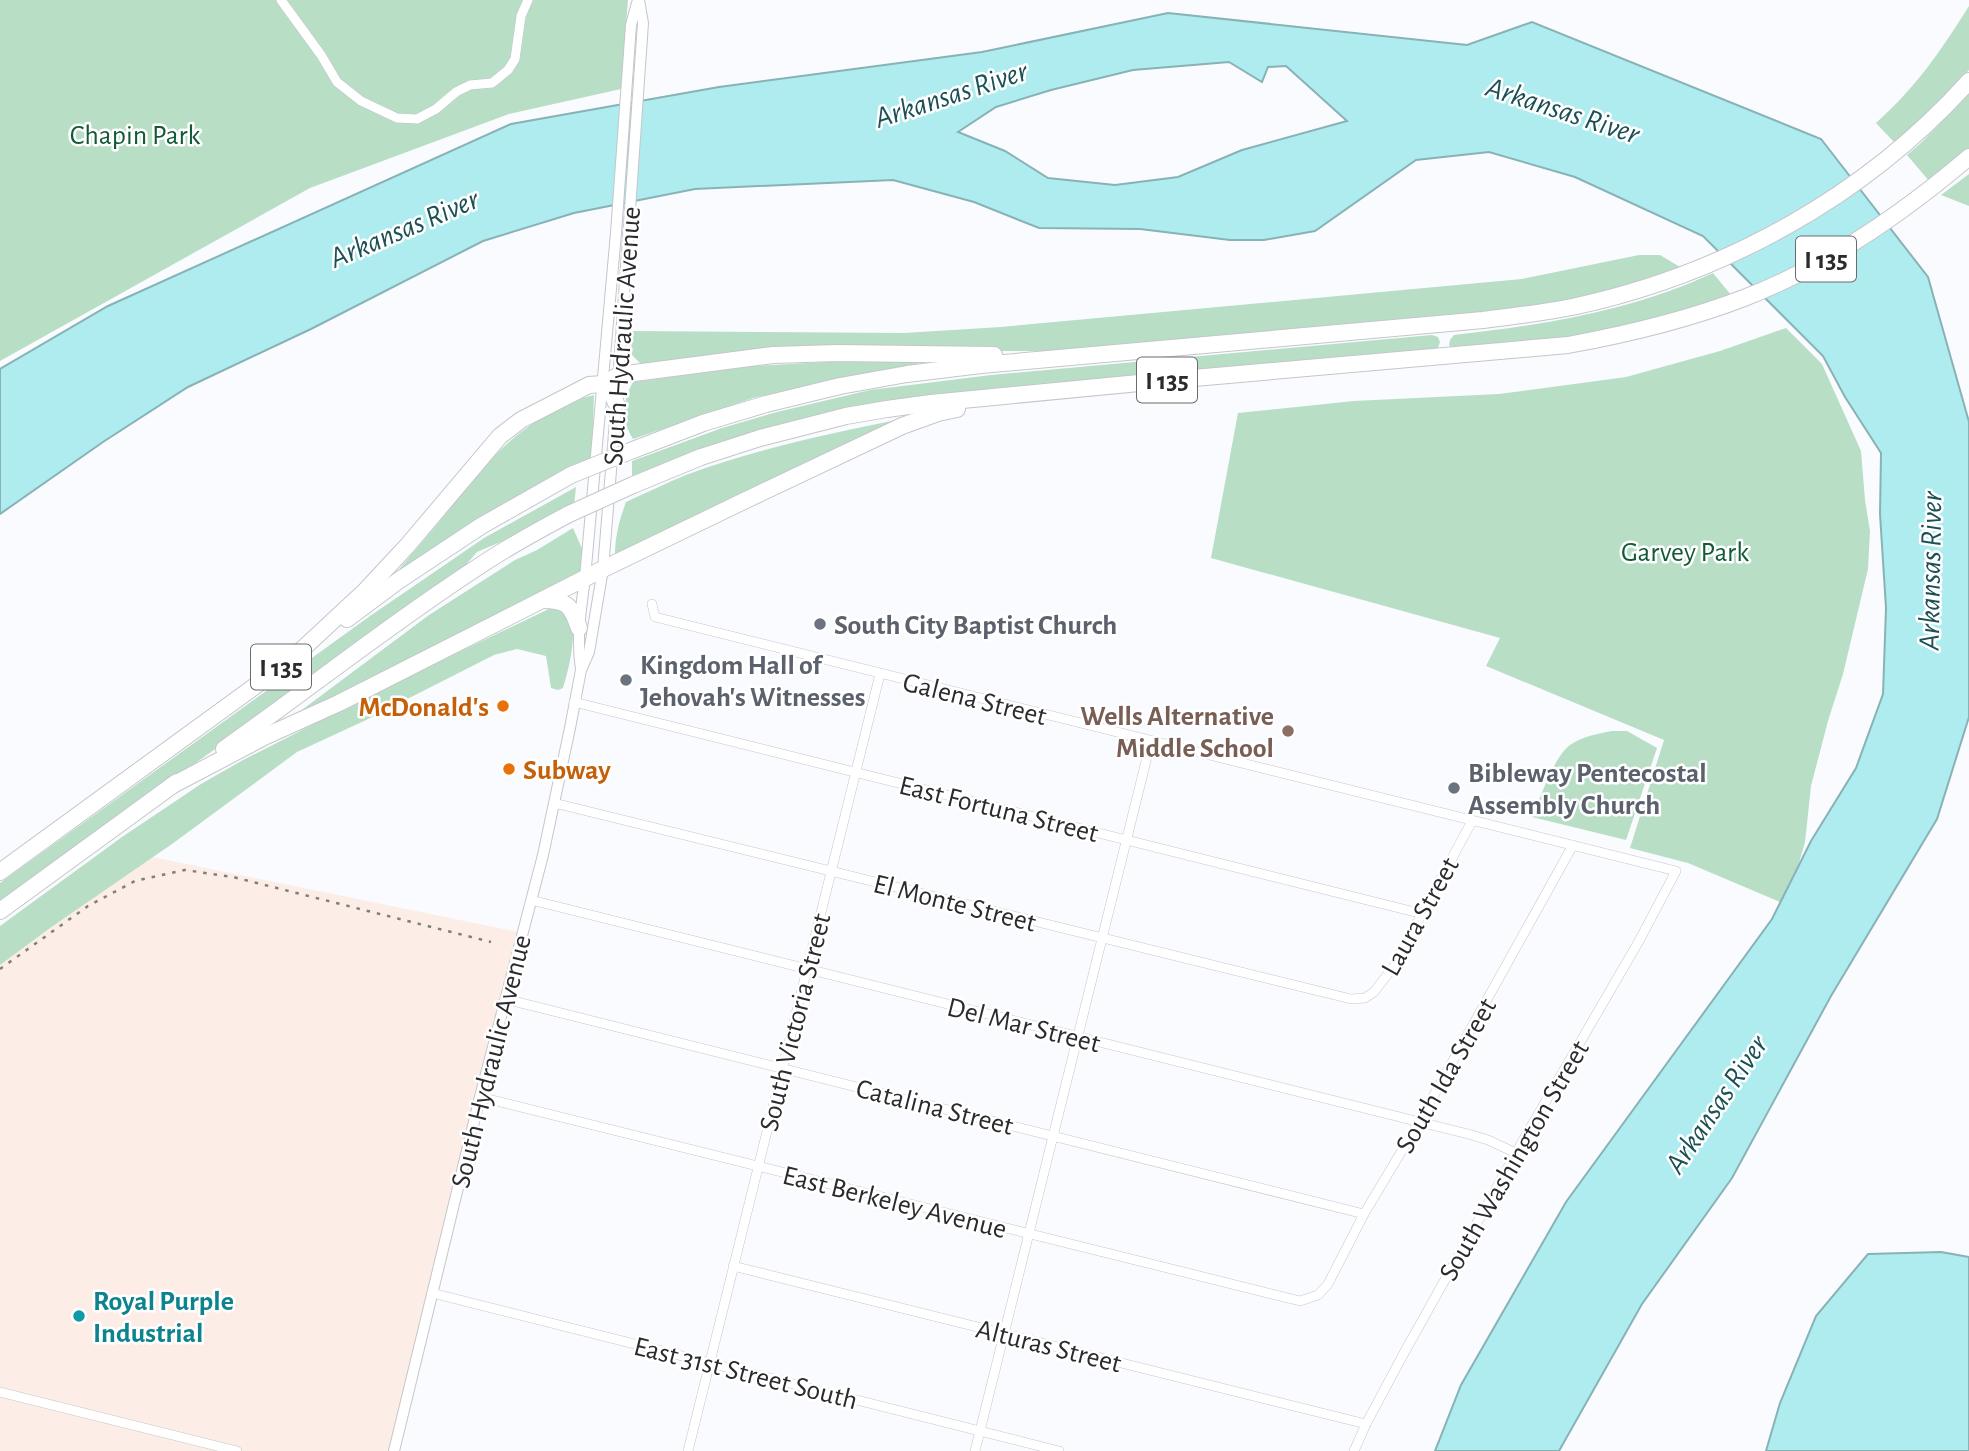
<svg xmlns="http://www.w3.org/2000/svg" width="1969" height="1451" viewBox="0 0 1969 1451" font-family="'Alegreya Sans',sans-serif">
  <rect width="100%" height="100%" fill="#fafbff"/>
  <polygon fill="#fceee7" points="148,856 523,933 393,1451 0,1451 0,956"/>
  <g fill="#b9dec6">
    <polygon points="0,0 628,0 621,89 509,114 310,188 0,361"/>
    <path d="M1969,6V70L1931,111L1894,142L1876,123C1917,86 1940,52 1969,6Z"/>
    <polygon points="1969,94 1969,148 1930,182 1907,155 1922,142"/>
    <polygon points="1969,174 1969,206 1941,195"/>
    <path d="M1639,255H1660L1680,267C1577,309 1466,314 1357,323C1258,332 1159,342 1061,351H994L642,365L631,354L632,331L904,333L1001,327L1522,279Z"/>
    <path d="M1713,273L1731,295L1625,328L1580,338L1452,348L1449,345L1450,340L1454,335C1543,325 1631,311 1713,273Z"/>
    <polygon points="1786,328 1822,364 1861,451 1865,500 1870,531 1868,569 1843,674 1828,721 1811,786 1805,842 1799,863 1780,902 1688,863 1630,848 1664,740 1486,666 1500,638 1211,558 1238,413 1354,401 1499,394 1626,377 1720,351"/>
    <polygon points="1432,335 1438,337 1440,342 1438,348 1430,351 938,396 632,479 632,461 722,428 777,412 870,390 991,375"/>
    <path d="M826,362H918V365L833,380L753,398L633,439C621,420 622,402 633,382L754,366Z"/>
    <path d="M594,395L592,458L395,574C410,556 425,539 440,521C478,473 507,432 565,406C574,402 584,397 594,395Z"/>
    <path d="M906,418L615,556C615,536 619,521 626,502C646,493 666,483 686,475C757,449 831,433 906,418Z"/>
    <polygon points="576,487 574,506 515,536 477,552 458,574 0,904 0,883 370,616 484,538"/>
    <polygon points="573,528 583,551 581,575 287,721 429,615 515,560 537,550"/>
    <path d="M553,607C560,609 567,613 571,620C577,635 568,673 563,688L558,690L551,688L546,656L517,649L494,655L364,721L297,752L172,844L50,928L0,965V926L122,837L201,784L243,760L396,682Z"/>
    <path d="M1612,731H1627L1657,748L1626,840L1532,817C1541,797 1553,758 1570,745C1583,736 1597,734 1612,731Z"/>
  </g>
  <g fill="#afecf0" stroke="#87b2b6" stroke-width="2" fill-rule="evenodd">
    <path d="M1168,13L1467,45L1532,22L1821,139L1928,277L1969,422V717L1937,819L1831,996L1732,1178L1642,1304L1559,1451H1435L1461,1385L1566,1202L1772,919L1811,841L1856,768L1883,694L1886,608L1880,514L1881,453L1845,397L1823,356L1703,236L1575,177L1489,152L1416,160L1315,231L1264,240H1230L1140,229L1039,228L974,202L893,180L695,189L574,213L483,241L311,329L188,387L103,442L0,514V369L108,306L511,124L719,87L982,52ZM1229,62L1262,82L1268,67L1286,66L1347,121L1242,150L1178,177L1115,185L1048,178L1005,151L958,132L996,107L1051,90L1133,70Z"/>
    <polygon points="1941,1252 1969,1257 1969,1451 1766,1451 1780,1403 1816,1316 1868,1254"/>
  </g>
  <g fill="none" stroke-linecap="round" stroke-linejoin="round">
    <defs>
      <g id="minor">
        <polyline points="281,0 321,55 337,82 361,101 397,118 417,119 436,109 456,92 470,85 492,83 508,70 515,59 521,16 528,0"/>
        <polyline points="652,604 655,617 1676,871 1639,941 1525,1137 1404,1353 1366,1424 1354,1451"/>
        <polyline points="574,702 1423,914"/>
        <polyline points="554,803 1351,999 1365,998 1374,992 1394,966 1472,821"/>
        <polyline points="531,900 1472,1135 1488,1140 1516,1153"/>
        <polyline points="505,999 1364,1214"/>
        <polyline points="480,1097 1300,1301 1318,1295 1328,1284 1364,1214 1419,1122 1573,845"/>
        <polyline points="733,1266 1366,1424"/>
        <polyline points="432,1293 1059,1451"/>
        <polyline points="0,1392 237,1451"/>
        <polyline points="688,1451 880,674"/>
        <polyline points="975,1451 1151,741"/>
      </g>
      <g id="tertiary">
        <polyline points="618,381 643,23 639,0"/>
        <path d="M581,669C576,638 581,608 585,578L616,233L631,25L637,3"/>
        <polyline points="394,1451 480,1097 543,855 570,728 581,670 589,652 603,569 617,397"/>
      </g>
      <g id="motorway">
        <polyline points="603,384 610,389 616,403"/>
        <path d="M633,450L703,423L766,404L840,386L907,374L981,365L1483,320C1513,316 1543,313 1572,307C1723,275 1866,196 1969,81"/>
        <path d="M633,485L701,457L760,438L846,416L887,409L931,403L1160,381L1568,345C1628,334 1687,320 1744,298C1827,266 1901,215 1969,157"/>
        <path d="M543,600C567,600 571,605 579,628"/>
        <polyline points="347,619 398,581 481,526 571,475"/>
        <polyline points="295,656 366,590 407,546 500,436 521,420 589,385 603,384 619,375 773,355 837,353 994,355"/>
        <path d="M224,749C310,688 393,622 481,565C509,546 539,530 569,514"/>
        <polyline points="171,786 266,736 339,703 603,569 746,500 902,426 938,413 957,409"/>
        <polyline points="0,872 303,651"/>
        <polyline points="0,911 177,782"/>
      </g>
    </defs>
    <use href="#minor" stroke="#c3c6cb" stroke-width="10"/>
    <use href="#tertiary" stroke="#c3c6cb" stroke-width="12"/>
    <use href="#motorway" stroke="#c3c6cb" stroke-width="18"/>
    <use href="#minor" stroke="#fff" stroke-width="9"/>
    <use href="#tertiary" stroke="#fff" stroke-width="10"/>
    <use href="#motorway" stroke="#fff" stroke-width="16"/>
    <polyline stroke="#7f7f82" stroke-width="2.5" stroke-dasharray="3.5 7" stroke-linecap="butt" points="0,969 88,906 135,881 185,870 233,877 491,942"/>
    <defs>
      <g id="motorway-bridge">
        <polyline points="571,475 633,450"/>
        <polyline points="569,514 633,485"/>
      </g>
    </defs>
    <use href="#motorway-bridge" stroke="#c3c6cb" stroke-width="18" stroke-linecap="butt"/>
    <use href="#motorway-bridge" stroke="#fff" stroke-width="16"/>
  </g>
  <g fill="#6b7280" stroke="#fff" stroke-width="2.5">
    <circle cx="820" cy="624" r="7"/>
    <circle cx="626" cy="680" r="7"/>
    <circle cx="1454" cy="788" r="7"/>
  </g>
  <g fill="#e8710a" stroke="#fff" stroke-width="2.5">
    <circle cx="503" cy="706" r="7"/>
    <circle cx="509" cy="769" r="7"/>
  </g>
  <circle fill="#8d6e63" stroke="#fff" stroke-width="2.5" cx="1288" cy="731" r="7"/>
  <circle fill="#0f9aa8" stroke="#fff" stroke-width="2.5" cx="79" cy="1316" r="7"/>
  <g text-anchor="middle" stroke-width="5" stroke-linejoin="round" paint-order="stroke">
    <g fill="#fff" stroke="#6b6b6d" stroke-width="2">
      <rect x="1796" y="236.5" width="60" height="45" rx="5"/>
      <rect x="1137" y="357.5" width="60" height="45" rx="5"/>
      <rect x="251" y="644.5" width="60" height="45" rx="5"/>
    </g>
    <g font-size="26" font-weight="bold" fill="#2b2b2e">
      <text x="1826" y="268">I 135</text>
      <text x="1167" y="389">I 135</text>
      <text x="281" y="676">I 135</text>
    </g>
    <g font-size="28" fill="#125a37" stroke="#fff">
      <text x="135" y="144">Chapin Park</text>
      <text x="1685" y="561">Garvey Park</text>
    </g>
    <g font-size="28" fill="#2b2b2e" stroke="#fff">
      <text transform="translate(621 336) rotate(-86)" y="10">South Hydraulic Avenue</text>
      <text transform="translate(975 698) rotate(14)" y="10">Galena Street</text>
      <text transform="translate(999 808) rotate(14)" y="10">East Fortuna Street</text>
      <text transform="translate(955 902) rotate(14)" y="10">El Monte Street</text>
      <text transform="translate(1419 916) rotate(-61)" y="10">Laura Street</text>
      <text transform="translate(794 1022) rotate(-76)" y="10">South Victoria Street</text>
      <text transform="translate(1024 1024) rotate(14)" y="10">Del Mar Street</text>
      <text transform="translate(490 1061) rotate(-76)" y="10">South Hydraulic Avenue</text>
      <text transform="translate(1445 1075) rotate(-60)" y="10">South Ida Street</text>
      <text transform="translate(935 1106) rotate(14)" y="10">Catalina Street</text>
      <text transform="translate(1513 1160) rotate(-60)" y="10">South Washington Street</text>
      <text transform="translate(895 1201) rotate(14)" y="10">East Berkeley Avenue</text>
      <text transform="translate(1049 1345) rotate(14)" y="10">Alturas Street</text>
      <text transform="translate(746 1372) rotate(14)" y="10">East 31st Street South</text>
    </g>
    <g font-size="28" font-weight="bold" fill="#5b616d" stroke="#fff" text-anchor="start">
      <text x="834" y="634">South City Baptist Church</text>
      <text x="640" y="674">Kingdom Hall of<tspan x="640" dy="32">Jehovah's Witnesses</tspan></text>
      <text x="1468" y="782">Bibleway Pentecostal<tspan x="1468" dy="32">Assembly Church</tspan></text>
    </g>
    <g font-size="28" font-weight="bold" fill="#c56008" stroke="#fff" text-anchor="end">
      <text x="489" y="716">McDonald's</text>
      <text x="523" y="779" text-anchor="start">Subway</text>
    </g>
    <g font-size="28" font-weight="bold" fill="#785e54" stroke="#fff" text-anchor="end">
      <text x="1274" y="725">Wells Alternative<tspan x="1274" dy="32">Middle School</tspan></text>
    </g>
    <g font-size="28" font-weight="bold" fill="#0d838f" stroke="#fff" text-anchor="start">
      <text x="93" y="1310">Royal Purple<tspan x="93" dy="32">Industrial</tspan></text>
    </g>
    <g font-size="30" font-style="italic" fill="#1c5054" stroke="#fff">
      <text transform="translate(951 94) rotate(-18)" y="10">Arkansas River</text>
      <text transform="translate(1563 110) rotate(18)" y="10">Arkansas River</text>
      <text transform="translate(404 228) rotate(-23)" y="10">Arkansas River</text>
      <text transform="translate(1930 571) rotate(-89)" y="10">Arkansas River</text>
      <text transform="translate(1716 1104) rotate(-56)" y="10">Arkansas River</text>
    </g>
  </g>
</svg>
